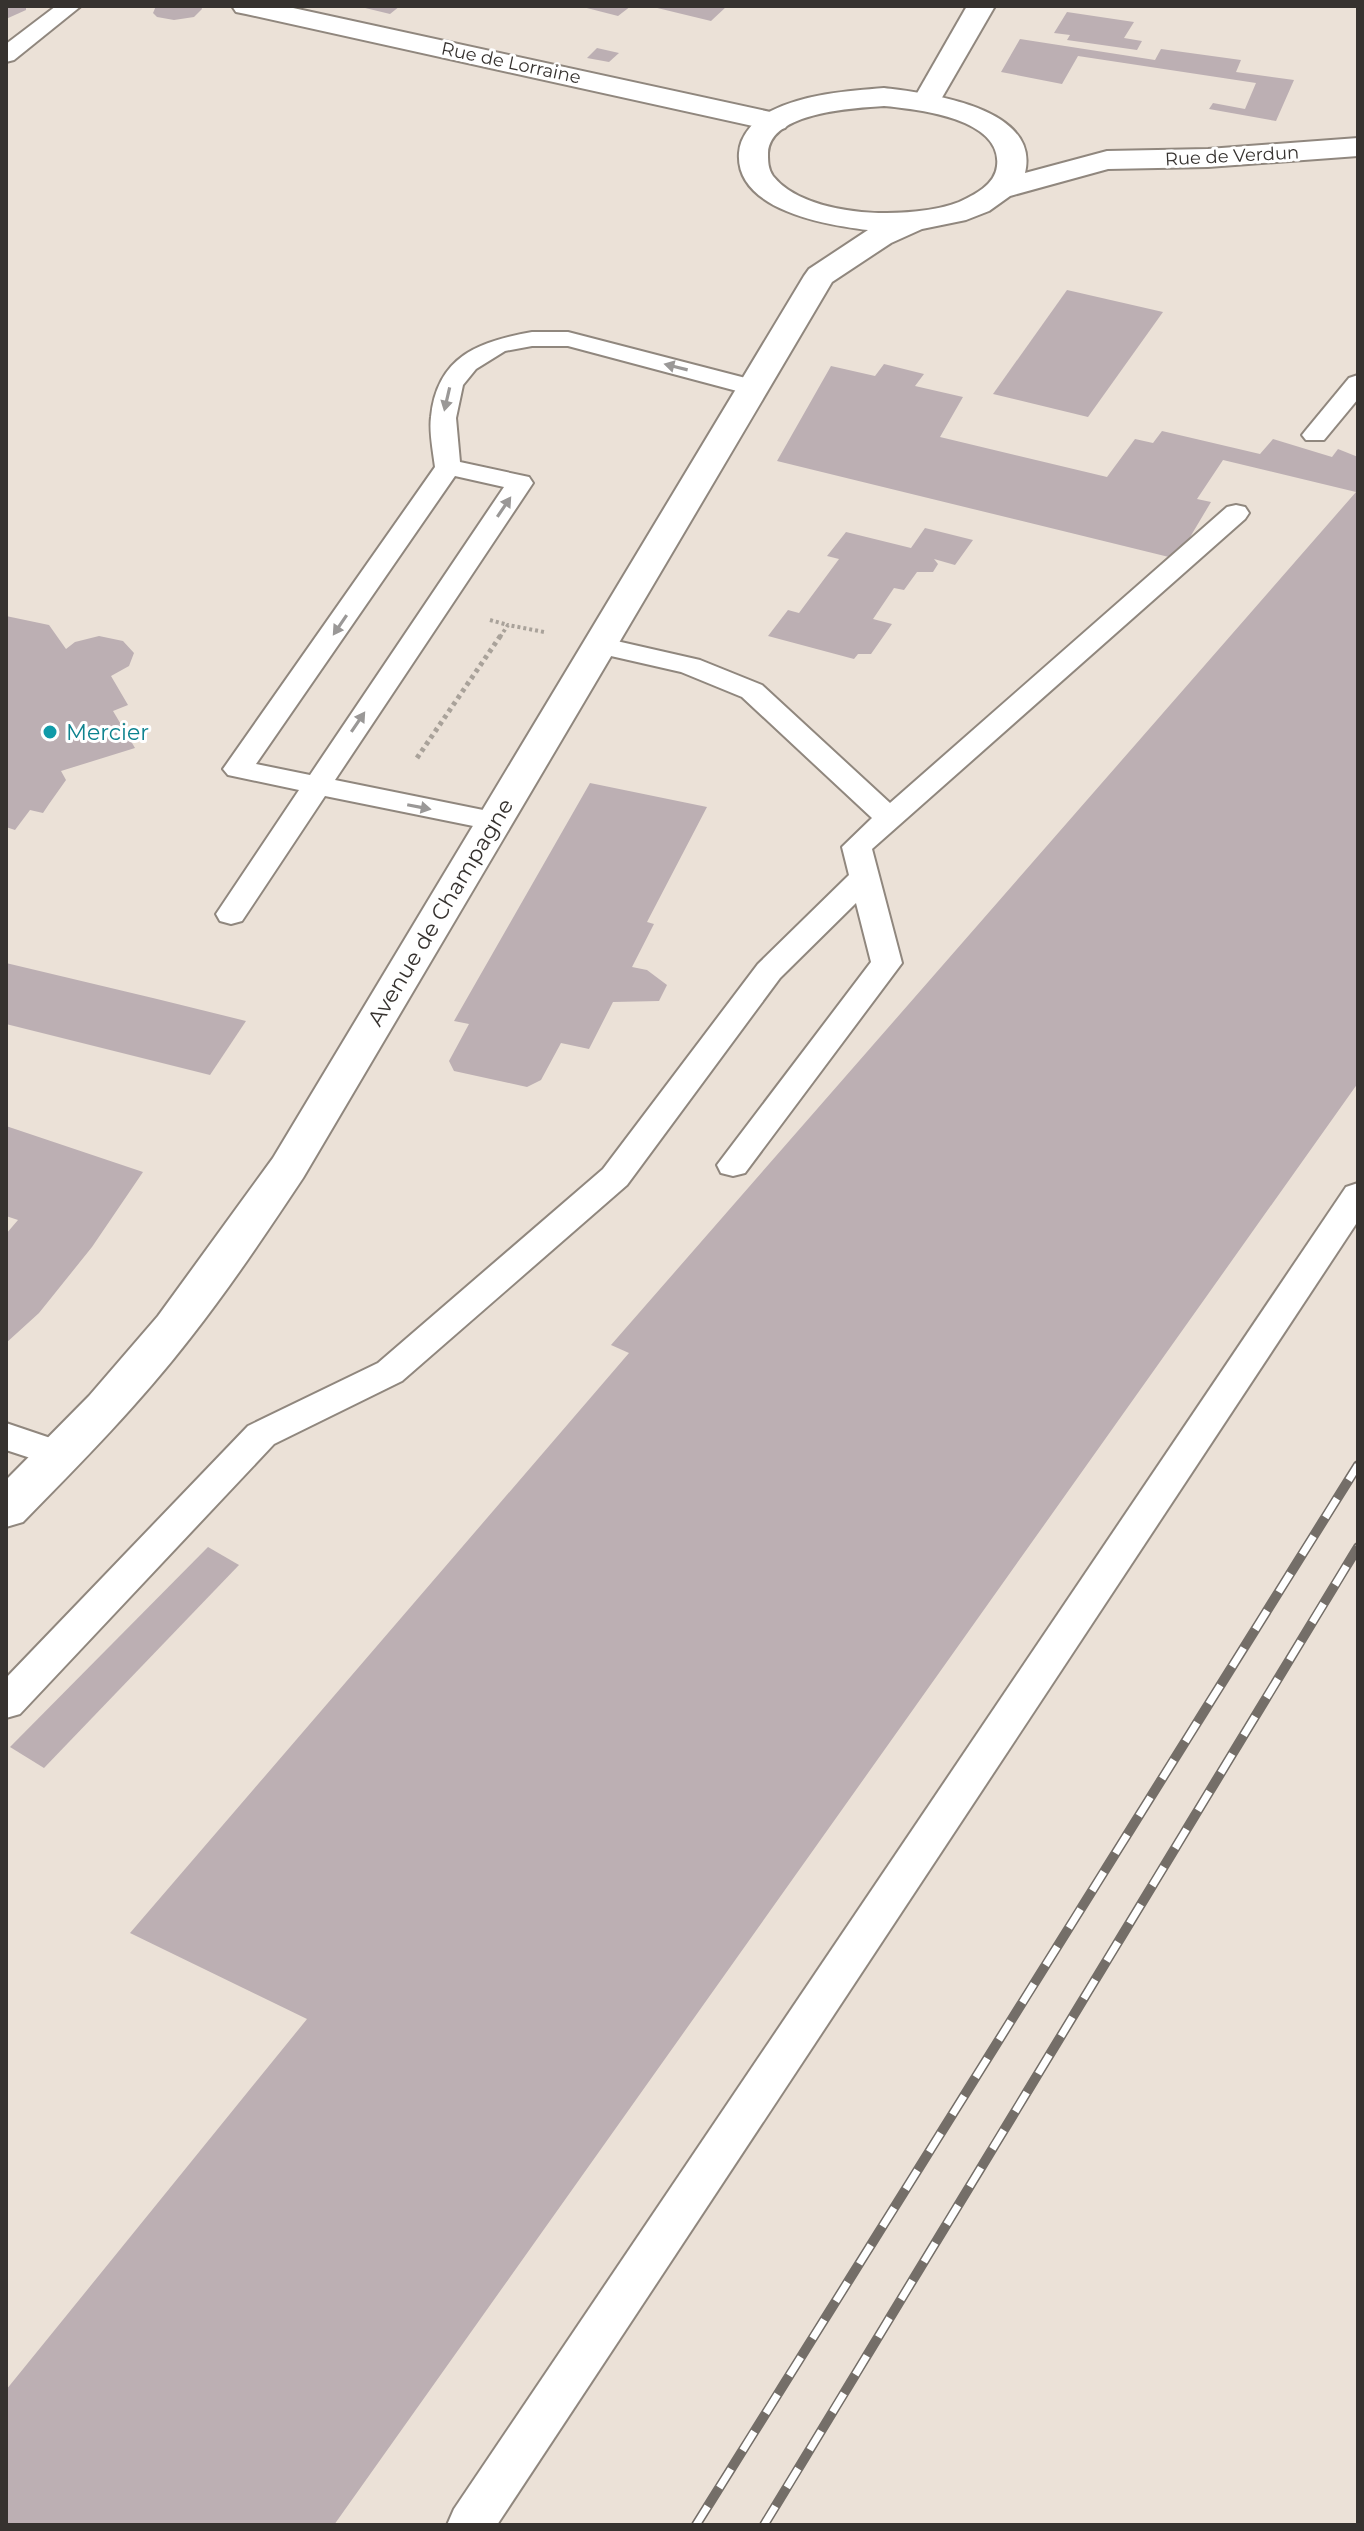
<svg xmlns="http://www.w3.org/2000/svg" width="1364" height="2531" viewBox="0 0 1364 2531" font-family="Montserrat,sans-serif">
  <rect width="100%" height="100%" fill="#ebe1d7"/>
  <g fill="#bcafb3">
    <polygon points="6,6 26,6 26,10 6,19"/>
    <polygon points="156,6 201,6 202,9 194,17 174,20 157,17 153,13"/>
    <polygon points="357,6 400,6 390,14"/>
    <polygon points="579,6 631,6 618,16"/>
    <polygon points="649,6 727,6 711,21"/>
    <polygon points="1067,12 1134,22 1124,38 1142,41 1137,50 1067,40 1070,35 1054,33"/>
    <polygon points="1020,39 1155,60 1161,49 1241,60 1236,72 1294,80 1276,121 1209,109 1213,103 1245,109 1256,83 1078,56 1062,84 1001,72"/>
    <polygon points="597,48 619,53 609,62 587,58"/>
    <polygon points="1067,290 1163,312 1088,417 993,394"/>
    <polygon points="884,364 924,374 915,386 963,397 940,437 1107,477 1135,439 1153,443 1162,431 1260,454 1273,439 1332,457 1338,449 1358,457 1358,1083 334,2525 6,2525 6,2390 307,2019 130,1933 629,1353 611,1345 1356,492 1223,460 1197,499 1211,502 1177,559 777,461 831,366 875,376"/>
    <polygon points="925,528 973,540 955,565 934,559 938,564 933,572 917,572 904,590 894,588 873,619 892,624 871,654 858,654 854,659 768,636 788,610 799,613 839,559 827,556 846,532 911,548"/>
    <polygon points="6,616 49,625 66,649 75,642 99,636 123,641 134,653 129,666 111,676 128,705 113,711 135,748 61,771 66,780 49,804 43,813 30,810 15,830 6,827"/>
    <polygon points="590,783 707,807 647,922 654,924 632,967 647,970 667,985 659,1001 613,1002 589,1049 561,1043 541,1080 527,1087 454,1071 449,1061 469,1024 454,1021"/>
    <polygon points="6,963 157,999 246,1021 210,1075 6,1024"/>
    <polygon points="6,1126 143,1172 92,1247 39,1313 6,1343 6,1234 18,1220 6,1216"/>
    <polygon points="208,1547 239,1565 44,1768 10,1747"/>
  </g>
  <g fill="none" stroke-linecap="round" stroke-linejoin="round">
    <defs>
      <g id="lane">
        <polygon points="56,6 81,6 14,60 6,62 6,44"/>
        <path d="M532,332H568L761,382L765,387L761,392L752,395L568,346H532L505,351L476,369L463,385L456,418L460,462L529,477L533,483L335,780L493,812L503,815L508,821L503,827L493,830L325,796L242,921L231,924L220,921L216,914L299,790L228,775L223,769L435,467C433,451 429,432 431,417C437,356 480,341 532,332ZM455,476L504,487L310,775L256,764Z"/>
        <polygon points="1358,375 1358,399 1324,440 1306,440 1302,435 1306,430 1349,378"/>
        <polygon points="1236,505 1245,507 1249,513 1245,519 872,849 902,963 745,1173 733,1176 721,1173 717,1165 871,962 856,903 780,978 627,1185 402,1381 274,1444 20,1714 6,1718 6,1678 248,1426 378,1363 603,1169 758,964 849,875 842,847 872,818 742,697 681,672 589,651 585,645 589,639 599,637 700,660 762,685 890,803 1227,507"/>
        <polygon points="1358,1183 1358,1221 497,2525 447,2525 454,2509 1346,1187"/>
        <polygon points="6,1423 74,1446 79,1455 74,1464 61,1468 6,1450"/>
      </g>
      <polygon id="street" points="232,6 284,6 775,113 785,116 790,122 785,128 775,131 246,14 236,12"/>
      <polygon id="secondary" points="967,6 995,6 936,108 926,111 916,108 912,102"/>
      <path id="primary" d="M884,88C927,93 1041,107 1025,173L1107,151L1208,149L1358,138V156L1208,167L1108,169L1010,196L989,211L966,220L922,229L891,243L832,282L303,1178C267,1232 231,1286 191,1337C140,1403 81,1463 23,1522L6,1527V1480L89,1396L158,1316L273,1158L804,276L809,269L868,230C826,225 735,210 739,153C740,135 755,119 771,111C805,94 847,91 884,88ZM884,106C916,109 1003,118 997,166C995,185 974,195 959,202C913,220 807,219 773,176C768,169 768,161 768,153C770,112 854,108 884,106Z"/>
    </defs>
    <use href="#lane" stroke="#90877e" stroke-width="4"/>
    <use href="#street" stroke="#90877e" stroke-width="4"/>
    <use href="#secondary" stroke="#90877e" stroke-width="4"/>
    <use href="#primary" stroke="#90877e" stroke-width="4"/>
    <g stroke="#a9a29a" stroke-width="4" stroke-dasharray="3 3" stroke-linecap="butt">
      <polyline points="490,620 508,625"/>
      <polyline points="500,637 508,625 544,632"/>
    </g>
    <polyline stroke="#a9a29a" stroke-width="5" stroke-dasharray="4 4" stroke-linecap="butt" points="417,758 501,635"/>
    <use href="#lane" fill="#fff" fill-rule="evenodd"/>
    <use href="#street" fill="#fff" fill-rule="evenodd"/>
    <use href="#secondary" fill="#fff" fill-rule="evenodd"/>
    <use href="#primary" fill="#fff" fill-rule="evenodd"/>
    <defs>
      <g id="rail">
        <polyline points="696,2525 1358,1465"/>
        <polyline points="764,2525 1358,1547"/>
      </g>
    </defs>
    <use href="#rail" stroke="#746e68" stroke-width="10"/>
    <use href="#rail" stroke="#fff" stroke-width="7" stroke-dasharray="22" stroke-linecap="butt"/>
  </g>
  <defs><path id="oneway-solid" d="M-6-.8H1V-3.2L6.5 0L1 3.2V.8H-6Z" transform="scale(2)"/></defs>
  <g fill="#9a9897">
    <use href="#oneway-solid" transform="translate(676 367) rotate(-166)"/>
    <use href="#oneway-solid" transform="translate(447 399) rotate(103)"/>
    <use href="#oneway-solid" transform="translate(504 507) rotate(-56)"/>
    <use href="#oneway-solid" transform="translate(340 625) rotate(124)"/>
    <use href="#oneway-solid" transform="translate(358 722) rotate(-56)"/>
    <use href="#oneway-solid" transform="translate(419 807) rotate(11)"/>
  </g>
  <circle fill="#0f9aa8" stroke="#fff" stroke-width="3" cx="50" cy="732" r="8"/>
  <g text-anchor="middle" stroke-width="6" stroke-linejoin="round" paint-order="stroke">
    <g font-size="18" fill="#36322f" stroke="#fff">
      <text transform="translate(511 63) rotate(12)" y="6">Rue de Lorraine</text>
      <text transform="translate(1232 156) rotate(-3)" y="6">Rue de Verdun</text>
    </g>
    <g font-size="22" fill="#0d838f" stroke="#fff" text-anchor="start">
      <text x="66" y="740">Mercier</text>
    </g>
    <g font-size="22" fill="#36322f" stroke="#fff">
      <text transform="translate(440 912) rotate(-59)" y="8">Avenue de Champagne</text>
    </g>
  </g>
  <rect width="1364" height="2531" fill="none" stroke="#36322f" stroke-width="16"/>
</svg>
